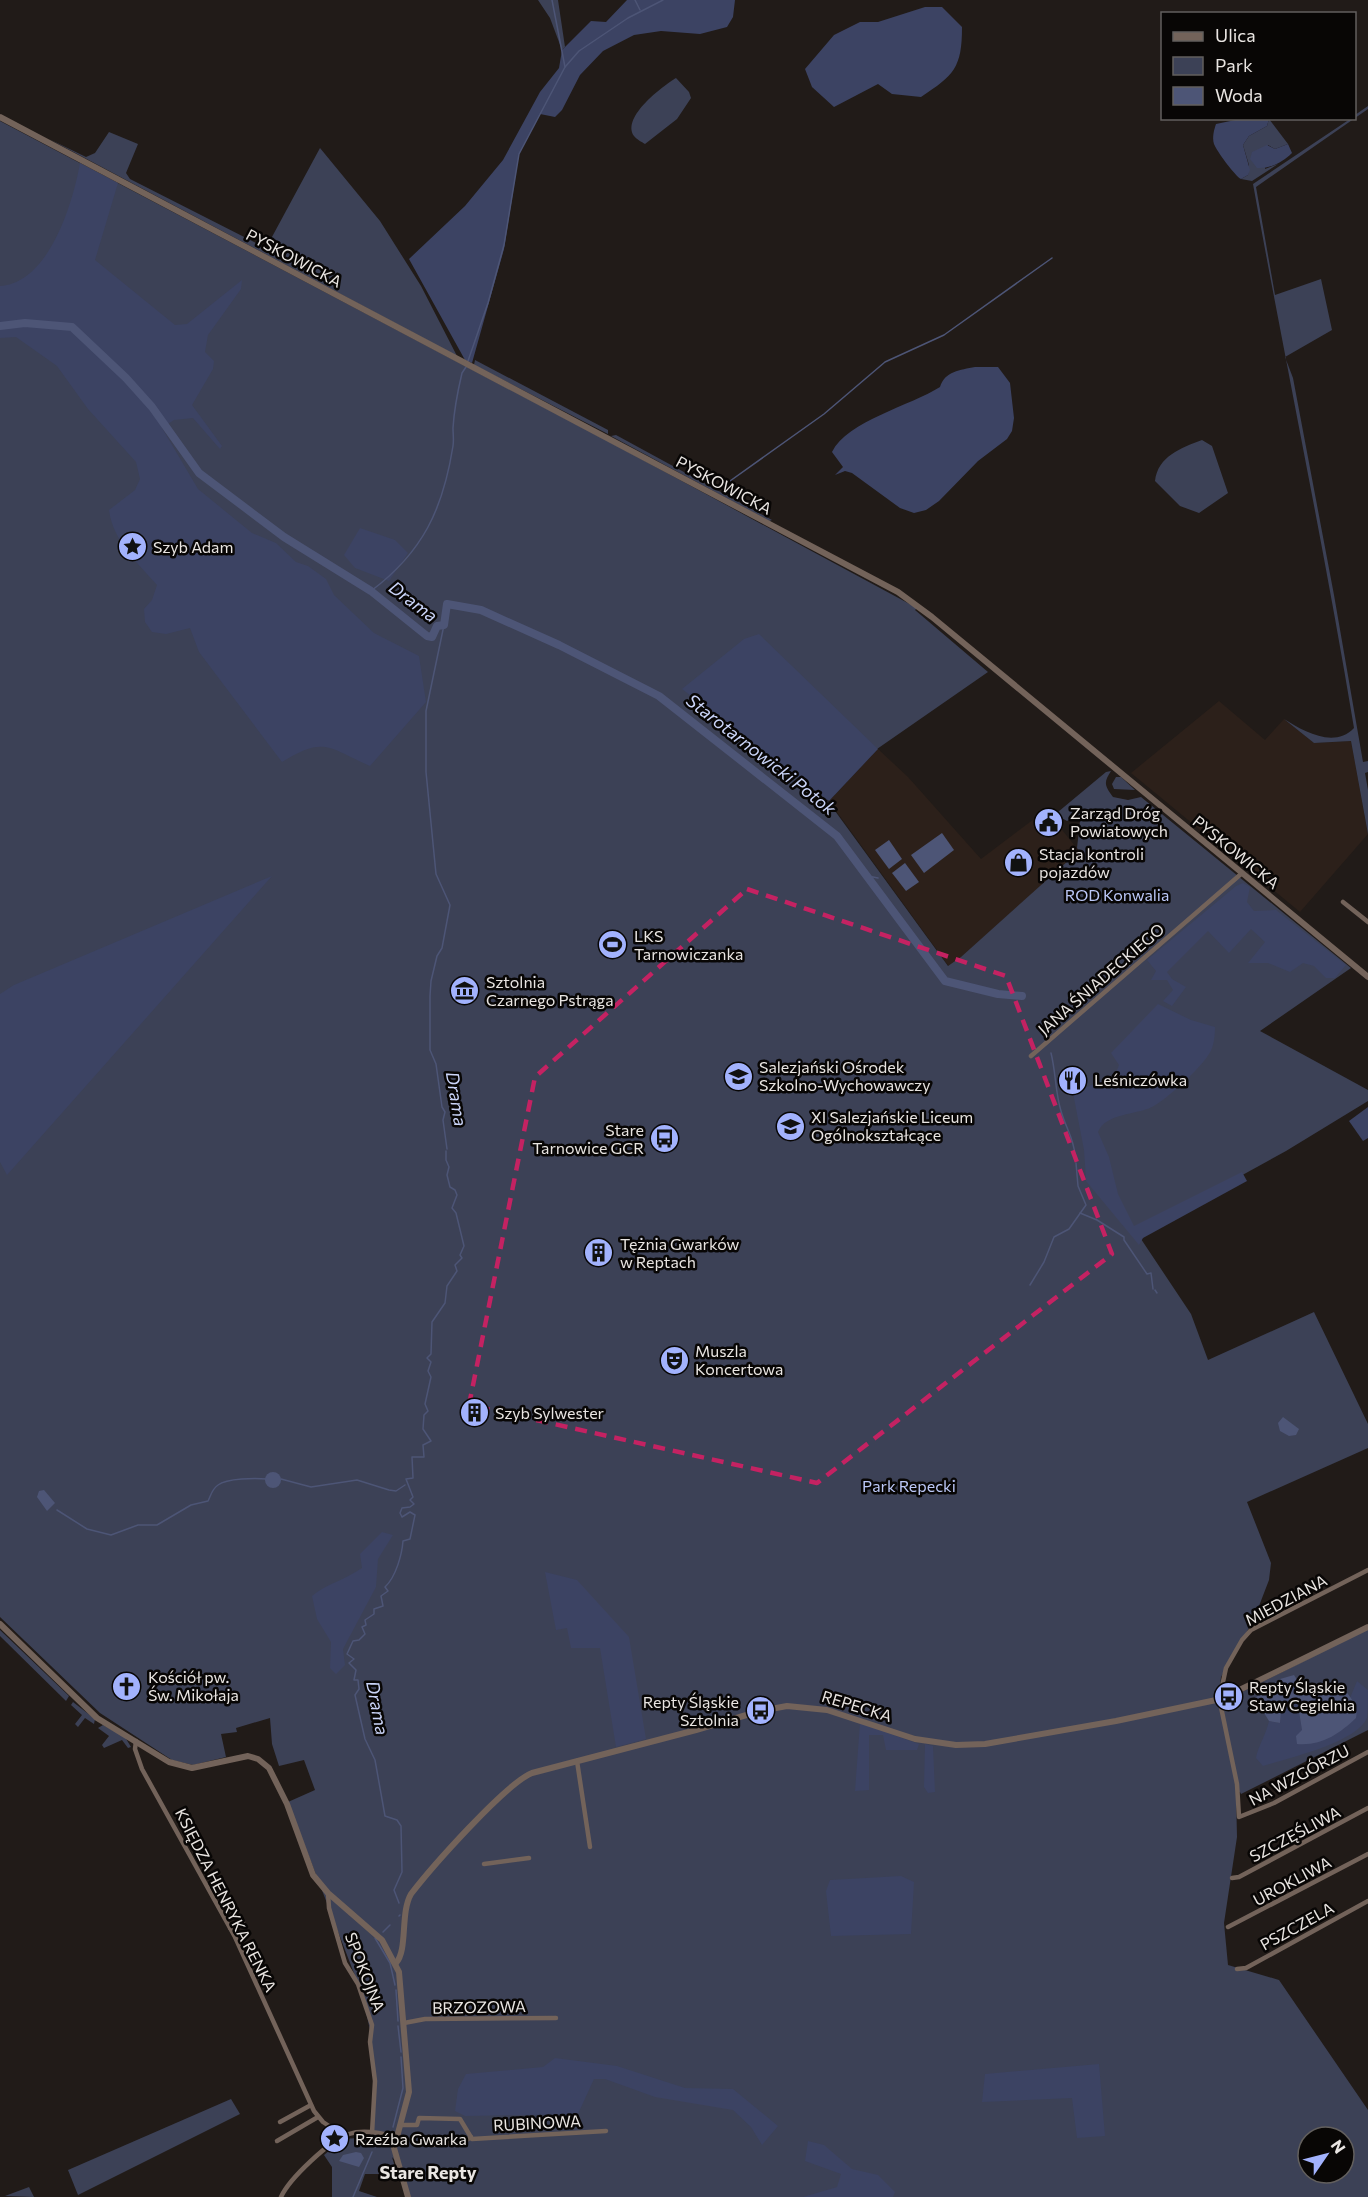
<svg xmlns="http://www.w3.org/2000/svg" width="1368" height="2197" viewBox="0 0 1368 2197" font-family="Commissioner,sans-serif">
  <rect width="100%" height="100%" fill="#211b18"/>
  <g fill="#2c201a">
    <polygon points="1219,701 1265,740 1284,719 1314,743 1351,741 1368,834 1300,912 1131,773"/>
    <polygon points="878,749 908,777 981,859 1046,810 1079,851 950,968 829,801"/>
  </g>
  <g fill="#3c4156" fill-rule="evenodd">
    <polygon points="538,0 558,0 565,47 562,50 550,18"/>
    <path d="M676,78L689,92L691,98L677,119L645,144C642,142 636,139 634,136C621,117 663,86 676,78Z"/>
    <path d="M1368,106V109L1256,187L1275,295L1321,279L1332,330L1285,357L1293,378L1334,595L1363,762L1368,761V772L1365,773L1368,790V834L1351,741L1314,743L1284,719C1303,731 1334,749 1354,728C1324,547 1286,366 1253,184L1350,119L1354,118L1355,115Z"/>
    <polygon points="1269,119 1288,144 1275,149 1268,145 1265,169 1278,164 1252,181 1241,179 1248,175 1249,165 1243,145 1249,136 1267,126"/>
    <path d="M0,121L617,446L917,608L915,610L988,672L877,749L827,800L948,966L961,957L1079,851L1077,848L1080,821L1075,817L1067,821L1060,817L1058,812L1106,772L1111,771C1103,783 1105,786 1113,797L1128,800L1141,797L1351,968L1260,1031L1368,1090V1101L1286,1151L1137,1233L1191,1314L1208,1360L1314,1312L1368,1424V1448L1247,1502L1271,1563L1269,1580L1254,1619L1221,1677L1218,1704L1368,1629V1730L1241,1794L1240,1792L1236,1794L1237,1837L1224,1923L1228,1965L1279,1980L1368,2110V2197H410L399,2165L392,2157L397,2174H365L359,2191L377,2197H332V2167L324,2155L343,2139L374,2137L371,2134L374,2074L370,2030L362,1994L288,1802L315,1790L304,1760L279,1766L272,1744L270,1718L236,1728L237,1732L221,1734L226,1757L193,1765L172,1760L100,1713L0,1617ZM1308,2137H1344V2173H1308Z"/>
    <polygon points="109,132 138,144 126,173 130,179 266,248 320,148 380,221 421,286 457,356 49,139 86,157 95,153"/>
    <polygon points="475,360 608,430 608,434 474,365"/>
    <polygon points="616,435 772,520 769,521 611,436"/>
    <path d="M1202,440L1212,446L1228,493L1199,513L1180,506L1155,481C1158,456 1181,448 1202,440Z"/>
    <polygon points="1116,777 1121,777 1135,790 1114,789 1112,784"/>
    <polygon points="0,1630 69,1696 66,1701 0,1636"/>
    <polygon points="73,1702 95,1719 94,1724 85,1718 78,1727 75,1724 82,1715 71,1705"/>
    <polygon points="103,1725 125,1737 131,1747 128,1748 122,1740 104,1748 102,1745 109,1736 98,1728"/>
    <polygon points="231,2099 240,2114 78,2195 68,2170"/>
    <polygon points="29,2187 34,2197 5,2196"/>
  </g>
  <g fill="#3c4363">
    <polygon points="627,0 735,0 733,17 727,27 700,34 661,31 634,35 603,51 580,75 562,110 555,117 540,114 519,154 504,249 472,363 465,360 409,259 465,206 503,160 540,92 559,68 562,50 591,21 606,22"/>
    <path d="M925,7H942L962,27C962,68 954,75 921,97L892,94L878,84L834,107L812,87L805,69L834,35L860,22H878Z"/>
    <path d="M1240,119H1269L1267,126L1249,136L1243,145L1250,170L1248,175L1241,179C1235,176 1216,150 1214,144C1212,137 1214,130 1216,124Z"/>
    <path d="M1288,144L1292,153C1283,162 1270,169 1257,168L1250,159L1252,152L1267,145L1275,149Z"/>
    <path d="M80,163L118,183L95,260L175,325L187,324L242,280L241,289L208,335L205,352L214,361L213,369L192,405L222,446L220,449L193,418L174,420L162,428L198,489L252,533L276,543L296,562L308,566L326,579L334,595L374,633L419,656L426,702L370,766C328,747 324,736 282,762L199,652L190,628L166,634L152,632L145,622L144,609L152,600L157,585C137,562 113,541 109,510L135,490L140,479L136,462L88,409L57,366L16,337L0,338V286C49,283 73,203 80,163Z"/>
    <path d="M975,367H998L1010,383L1014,418L1012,431L1007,439L978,461L939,501L926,510L914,513L900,508L852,473L845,471L835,475L843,467L832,452C847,421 912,405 940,387C945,371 960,370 975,367Z"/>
    <polygon points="360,528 395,540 408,553 389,581 355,568 344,555"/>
    <polygon points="759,634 878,749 829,801 682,689 744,639"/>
    <polygon points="272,876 7,1175 0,1162 0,994 14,985"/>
    <polygon points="1243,883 1250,887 1247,902 1254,911 1276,910 1346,965 1335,978 1326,978 1314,966 1303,963 1290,972 1268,963 1248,963 1265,942 1251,929 1229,953 1208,931 1167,972 1172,979 1186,987 1172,1006 1163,1001 1173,990 1167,980 1151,980 1156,971 1147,960 1236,886"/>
    <path d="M1158,1004L1191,1020L1215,1027C1215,1035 1214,1047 1209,1054C1201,1068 1165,1101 1152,1107C1136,1115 1106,1113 1098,1132L1109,1157L1118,1194L1134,1226L1242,1172L1247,1181L1143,1238L1139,1245L1086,1181L1084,1150L1073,1093L1115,1075L1119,1065L1111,1053Z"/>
    <polygon points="1368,1107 1368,1138 1363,1141 1349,1121"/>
    <path d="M382,1532L393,1535L378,1559L376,1587L343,1649L345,1665L336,1674L330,1668L331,1642L317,1619L312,1596C328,1583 345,1580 362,1568L360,1554Z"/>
    <polygon points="545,1572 577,1580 629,1637 646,1739 616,1747 600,1648 571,1648 567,1628 556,1630"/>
    <path d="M1357,1681L1368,1690C1368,1698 1368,1710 1367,1718C1356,1743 1288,1758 1263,1766L1256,1758C1258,1746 1266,1735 1269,1721L1280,1723L1281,1712L1287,1701L1293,1700L1298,1704L1302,1730L1354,1703L1350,1698Z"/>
    <polygon points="860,1723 919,1744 917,1750 886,1750 883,1735 869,1735 869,1790 855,1791"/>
    <polygon points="925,1744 933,1746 935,1792 928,1793 924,1787"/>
    <polygon points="901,1876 914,1882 911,1934 831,1936 826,1891 830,1880"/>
    <polygon points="555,2058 617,2066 685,2088 733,2089 778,2126 762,2145 751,2127 733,2110 655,2097 605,2079 594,2079 578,2114 465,2116 455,2111 458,2089 466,2074 543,2067"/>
    <polygon points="1099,2064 1105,2136 1077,2138 1072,2098 982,2102 985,2074"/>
    <polygon points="808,2141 824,2145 852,2169 878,2175 895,2192 893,2197 803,2197 837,2187 841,2174 805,2161"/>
  </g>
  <g fill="#4d5576">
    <polygon points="942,833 954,850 924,873 911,855"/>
    <polygon points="889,840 902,859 889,869 875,850"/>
    <polygon points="905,863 919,882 906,891 892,873"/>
    <polygon points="1283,1417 1299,1429 1296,1435 1289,1436 1280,1431 1278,1423"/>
    <circle cx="273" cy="1480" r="8"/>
    <polygon points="44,1490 55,1503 47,1511 37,1497 39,1491"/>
    <path d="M1294,1675L1301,1686L1312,1694L1339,1684C1348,1694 1359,1704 1356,1718C1339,1734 1322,1746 1297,1744L1296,1736L1302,1730L1298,1705L1293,1700L1287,1701L1281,1712L1280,1723L1269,1721L1255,1698L1280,1679Z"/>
    <polygon points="356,2152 361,2153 364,2158 359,2167 339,2161 343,2155"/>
  </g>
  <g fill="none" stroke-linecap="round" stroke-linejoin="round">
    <g stroke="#4d5576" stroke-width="1.5">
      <polyline points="552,0 565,67"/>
      <polyline points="635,0 640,10"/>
      <polyline points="468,361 488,303 504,245 519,154 565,67 579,51 628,18 663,0"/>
      <polyline points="723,486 824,414 885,362 944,335 1052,258"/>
      <path d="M371,591C423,552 443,509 453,446C454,440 453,434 453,428C454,410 458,390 462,373L466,367"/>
      <polyline points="444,625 426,711 426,772 436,874 450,905 442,948 437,956 431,981 430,996 430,1050 436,1064 442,1107 445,1112 443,1120 447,1149"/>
      <polyline points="868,876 878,878"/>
      <path d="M1051,1053C1056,1073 1055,1091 1061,1111C1065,1126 1074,1139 1075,1155"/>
      <polyline points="1080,1213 1097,1220 1124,1237 1124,1240 1147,1274 1151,1273 1153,1289"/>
      <polyline points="1030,1285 1044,1262 1054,1237 1069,1229 1086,1205 1078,1186 1076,1163"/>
      <polyline points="1155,1290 1157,1293"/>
      <polyline points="281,1479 311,1487 357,1480 389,1490 396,1491 405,1485"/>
      <path d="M57,1510L87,1529L111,1535L138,1525H157L191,1505L208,1501C211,1495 212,1489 218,1485C227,1478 256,1478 267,1479"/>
      <path d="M399,1903L394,1890L402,1872L401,1826L397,1820L385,1816L375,1760L365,1739L355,1695L359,1689L358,1680H354L356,1670L349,1663L354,1659L347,1654L353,1641L359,1640L365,1634L362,1627L366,1625L365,1620L374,1614V1609L383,1606L381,1596L388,1591L385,1587C396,1577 402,1554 403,1541L410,1539L415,1515L410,1512L402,1517L400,1513L402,1508L410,1507L414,1504L410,1500L413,1497L406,1479L413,1478L412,1457H424L423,1445L431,1441L423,1429L424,1415L428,1411L425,1404L431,1377L428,1371L431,1362L427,1358L431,1354L432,1322L445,1303L447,1286L457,1271L455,1265L462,1258L460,1255L464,1246L456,1213L452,1208L457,1195L455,1190L450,1187L447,1175L449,1167L446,1160V1151"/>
      <polyline points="399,1916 400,1915"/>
      <polyline points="383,1932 390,1925"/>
      <polyline points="375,1938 390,1963 395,1985"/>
      <polyline points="396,1990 398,2021"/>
      <polyline points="398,2026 401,2052"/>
      <polyline points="393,2127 403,2088 401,2057"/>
      <polyline points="353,2197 372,2152"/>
    </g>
    <polyline stroke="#4d5576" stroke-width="8" points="0,326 25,323 72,327 126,378 152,407 199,473 284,537 371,591 427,636 432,637 437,626 444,625 447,604 481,610 559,645 659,696 837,836 945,981 998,994 1022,996"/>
    <g stroke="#73635a" stroke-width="4.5">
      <polyline points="1343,902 1368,922"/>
      <polyline points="1031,1056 1241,874"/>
      <polyline points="1368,1570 1251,1630 1242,1640 1226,1668 1221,1691 1221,1707 1237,1784 1239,1817 1274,1803 1368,1752"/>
      <polyline points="136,1741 135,1749 142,1769 235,1937 314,2111 323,2122 344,2136"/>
      <polyline points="577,1761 590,1847"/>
      <polyline points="484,1864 529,1858"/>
      <polyline points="1232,1878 1239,1877 1368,1808"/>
      <polyline points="328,1893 329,1908 345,1963 358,1984 372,2025 370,2042 375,2081 372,2133"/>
      <polyline points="1228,1927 1368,1854"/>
      <polyline points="230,1928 243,1922"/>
      <polyline points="1237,1969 1246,1968 1368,1901"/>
      <polyline points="404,2023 425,2019 556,2018"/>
      <polyline points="280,2122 311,2105"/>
      <polyline points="400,2125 417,2125 419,2118 460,2119 472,2139 606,2131"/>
      <polyline points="277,2141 318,2117"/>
      <polyline points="431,2145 464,2142 471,2137"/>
      <path d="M281,2197C289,2179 330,2140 349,2134C363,2129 382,2133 396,2137"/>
    </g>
    <g stroke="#73635a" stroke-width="6">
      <polyline points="0,117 898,592 932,617 1368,977"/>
      <polyline points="0,1624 97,1718 169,1762 192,1768 248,1756 258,1759 269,1768 287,1804 313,1875 328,1893 382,1940 399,1972 409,2092 394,2148 408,2197"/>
      <path d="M396,1963C408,1950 400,1913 411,1894C431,1868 505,1784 532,1773L696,1730L760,1711L787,1706L827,1710L915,1739L956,1745L985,1744L1116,1721L1221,1699L1368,1627"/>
    </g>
  </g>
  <path fill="none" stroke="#c42262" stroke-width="4.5" stroke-dasharray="12 8" stroke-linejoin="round" d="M747,889L1006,976L1112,1254L817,1483L469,1405L535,1077Z"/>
  <defs>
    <symbol id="sight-disc" viewBox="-11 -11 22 22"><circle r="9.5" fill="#a2b2fd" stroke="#080605"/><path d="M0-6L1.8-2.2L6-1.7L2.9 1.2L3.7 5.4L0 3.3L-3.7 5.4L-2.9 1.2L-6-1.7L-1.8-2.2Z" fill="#111"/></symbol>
    <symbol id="civic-disc" viewBox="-11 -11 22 22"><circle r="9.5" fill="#a2b2fd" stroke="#080605"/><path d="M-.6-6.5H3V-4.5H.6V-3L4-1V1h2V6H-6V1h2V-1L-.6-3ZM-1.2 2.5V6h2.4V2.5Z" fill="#111"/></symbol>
    <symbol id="shop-disc" viewBox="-11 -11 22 22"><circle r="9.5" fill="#a2b2fd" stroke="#080605"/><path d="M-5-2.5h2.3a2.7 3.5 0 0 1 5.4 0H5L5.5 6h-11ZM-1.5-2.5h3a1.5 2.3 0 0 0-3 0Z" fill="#111"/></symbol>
    <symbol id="stadium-disc" viewBox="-11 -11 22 22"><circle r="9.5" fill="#a2b2fd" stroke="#080605"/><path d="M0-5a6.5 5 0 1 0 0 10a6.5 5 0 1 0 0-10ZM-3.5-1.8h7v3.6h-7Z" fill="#111"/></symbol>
    <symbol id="museum-disc" viewBox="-11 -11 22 22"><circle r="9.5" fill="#a2b2fd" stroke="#080605"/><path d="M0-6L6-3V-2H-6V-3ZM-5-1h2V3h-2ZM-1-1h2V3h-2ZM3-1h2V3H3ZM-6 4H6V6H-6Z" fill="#111"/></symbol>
    <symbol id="school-disc" viewBox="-11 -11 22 22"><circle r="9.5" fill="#a2b2fd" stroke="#080605"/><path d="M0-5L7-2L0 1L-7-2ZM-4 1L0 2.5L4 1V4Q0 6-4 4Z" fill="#111"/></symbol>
    <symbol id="restaurant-disc" viewBox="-11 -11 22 22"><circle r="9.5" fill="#a2b2fd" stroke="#080605"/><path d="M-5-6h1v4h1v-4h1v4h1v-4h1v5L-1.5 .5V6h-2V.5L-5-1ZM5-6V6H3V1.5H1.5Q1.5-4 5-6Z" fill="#111"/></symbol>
    <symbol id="bus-disc" viewBox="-11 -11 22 22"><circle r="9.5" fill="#a2b2fd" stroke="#080605"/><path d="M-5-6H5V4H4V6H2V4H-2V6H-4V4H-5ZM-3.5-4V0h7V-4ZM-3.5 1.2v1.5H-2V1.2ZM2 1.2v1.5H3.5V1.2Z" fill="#111"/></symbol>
    <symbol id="building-disc" viewBox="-11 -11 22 22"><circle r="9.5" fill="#a2b2fd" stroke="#080605"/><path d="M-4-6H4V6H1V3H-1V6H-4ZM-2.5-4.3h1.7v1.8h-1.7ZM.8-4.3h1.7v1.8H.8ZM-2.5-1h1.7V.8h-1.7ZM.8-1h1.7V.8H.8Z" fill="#111"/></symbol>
    <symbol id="theatre-disc" viewBox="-11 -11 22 22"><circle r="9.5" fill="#a2b2fd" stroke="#080605"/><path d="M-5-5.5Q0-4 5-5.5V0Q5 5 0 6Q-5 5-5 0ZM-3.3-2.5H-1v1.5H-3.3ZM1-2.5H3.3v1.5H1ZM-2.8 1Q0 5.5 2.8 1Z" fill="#111"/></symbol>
    <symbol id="church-disc" viewBox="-11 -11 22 22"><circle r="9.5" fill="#a2b2fd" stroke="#080605"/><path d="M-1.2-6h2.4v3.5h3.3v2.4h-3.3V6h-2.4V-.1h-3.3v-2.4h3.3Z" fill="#111"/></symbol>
  </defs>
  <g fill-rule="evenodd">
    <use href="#sight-disc" x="116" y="530" width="33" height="33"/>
    <use href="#civic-disc" x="1032" y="806" width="33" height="33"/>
    <use href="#shop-disc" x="1002" y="846" width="33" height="33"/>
    <use href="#stadium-disc" x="596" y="928" width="33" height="33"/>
    <use href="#museum-disc" x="448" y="974" width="33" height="33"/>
    <use href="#school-disc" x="722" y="1060" width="33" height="33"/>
    <use href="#restaurant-disc" x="1056" y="1064" width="33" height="33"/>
    <use href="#school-disc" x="774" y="1110" width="33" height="33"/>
    <use href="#bus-disc" x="648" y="1122" width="33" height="33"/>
    <use href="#building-disc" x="582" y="1236" width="33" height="33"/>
    <use href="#theatre-disc" x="658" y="1344" width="33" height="33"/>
    <use href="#building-disc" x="458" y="1396" width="33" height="33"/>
    <use href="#church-disc" x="110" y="1670" width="33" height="33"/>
    <use href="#bus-disc" x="1212" y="1680" width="33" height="33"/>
    <use href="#bus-disc" x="744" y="1694" width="33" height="33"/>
    <use href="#sight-disc" x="318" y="2122" width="33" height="33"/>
  </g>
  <g text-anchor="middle" stroke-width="5" stroke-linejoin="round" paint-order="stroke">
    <g font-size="16" fill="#e9e5e2" stroke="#080605">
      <text transform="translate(294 258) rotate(28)" y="6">PYSKOWICKA</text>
      <text transform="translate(724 485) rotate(28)" y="6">PYSKOWICKA</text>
      <text transform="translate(1236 852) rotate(39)" y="6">PYSKOWICKA</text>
      <text transform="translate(1101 979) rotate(-41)" y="6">JANA ŚNIADECKIEGO</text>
      <text transform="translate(1286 1600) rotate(-28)" y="6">MIEDZIANA</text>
      <text transform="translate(857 1706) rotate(17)" y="6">REPECKA</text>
      <text transform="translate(1299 1775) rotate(-28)" y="6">NA WZGÓRZU</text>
      <text transform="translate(1295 1834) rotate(-28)" y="6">SZCZĘŚLIWA</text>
      <text transform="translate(1292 1881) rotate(-28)" y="6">UROKLIWA</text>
      <text transform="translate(226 1900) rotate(63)" y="6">KSIĘDZA HENRYKA RENKA</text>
      <text transform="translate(1297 1926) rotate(-29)" y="6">PSZCZELA</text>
      <text transform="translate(365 1972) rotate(69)" y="6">SPOKOJNA</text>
      <text transform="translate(479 2007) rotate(-1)" y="6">BRZOZOWA</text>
      <text transform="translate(537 2123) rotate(-3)" y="6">RUBINOWA</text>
    </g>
    <g font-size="16" fill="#e9e5e2" stroke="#080605" text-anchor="start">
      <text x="153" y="553">Szyb Adam</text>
      <text x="1070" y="819">Zarząd Dróg<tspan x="1070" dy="18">Powiatowych</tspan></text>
      <text x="1039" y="860">Stacja kontroli<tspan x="1039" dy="18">pojazdów</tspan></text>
      <text x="634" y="942">LKS<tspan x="634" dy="18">Tarnowiczanka</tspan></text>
      <text x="486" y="988">Sztolnia<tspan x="486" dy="18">Czarnego Pstrąga</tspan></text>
      <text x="759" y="1073">Salezjański Ośrodek<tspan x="759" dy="18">Szkolno-Wychowawczy</tspan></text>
      <text x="1094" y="1086">Leśniczówka</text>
      <text x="811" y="1123">XI Salezjańskie Liceum<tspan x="811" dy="18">Ogólnokształcące</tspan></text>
      <text x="644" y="1136" text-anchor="end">Stare<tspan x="644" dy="18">Tarnowice GCR</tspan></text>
      <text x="620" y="1250">Tężnia Gwarków<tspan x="620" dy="18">w Reptach</tspan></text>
      <text x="695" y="1357">Muszla<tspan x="695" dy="18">Koncertowa</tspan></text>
      <text x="495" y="1419">Szyb Sylwester</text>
      <text x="148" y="1683">Kościół pw.<tspan x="148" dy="18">Św. Mikołaja</tspan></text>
      <text x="1249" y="1693">Repty Śląskie<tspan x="1249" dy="18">Staw Cegielnia</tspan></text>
      <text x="739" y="1708" text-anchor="end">Repty Śląskie<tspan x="739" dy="18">Sztolnia</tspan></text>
      <text x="355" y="2145">Rzeźba Gwarka</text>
    </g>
    <g font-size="16" fill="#bcc8f8" stroke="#080605">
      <text x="1117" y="901">ROD Konwalia</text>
      <text x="909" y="1492">Park Repecki</text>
    </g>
    <g font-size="18" font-style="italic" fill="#cbd5f9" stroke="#080605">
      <text transform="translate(413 602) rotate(37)" y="6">Drama</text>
      <text transform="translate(761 755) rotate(38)" y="6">Starotarnowicki Potok</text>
      <text transform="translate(456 1099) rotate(81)" y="6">Drama</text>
      <text transform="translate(377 1708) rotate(79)" y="6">Drama</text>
    </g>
    <g font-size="18" font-weight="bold" fill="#e9e5e2" stroke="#080605">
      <text x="428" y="2179">Stare Repty</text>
    </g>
  </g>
  <rect x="1161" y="12" width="195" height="108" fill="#080605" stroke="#625f5d" stroke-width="1.5"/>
  <rect x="1173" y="32" width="30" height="9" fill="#73635a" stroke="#625f5d" stroke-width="1.5"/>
  <text x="1215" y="42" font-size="18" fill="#e9e5e2">Ulica</text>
  <rect x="1173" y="57" width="30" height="18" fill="#3c4156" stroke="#625f5d" stroke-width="1.5"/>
  <text x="1215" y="72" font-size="18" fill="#e9e5e2">Park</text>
  <rect x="1173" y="87" width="30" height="18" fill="#4d5576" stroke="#625f5d" stroke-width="1.5"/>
  <text x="1215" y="102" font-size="18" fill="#e9e5e2">Woda</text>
  <g transform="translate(1326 2155) rotate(55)"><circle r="28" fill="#080605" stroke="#625f5d" stroke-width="1.5"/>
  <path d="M0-4.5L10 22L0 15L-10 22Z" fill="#a2b2fd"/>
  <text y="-9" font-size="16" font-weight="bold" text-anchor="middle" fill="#e9e5e2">N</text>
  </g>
</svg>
